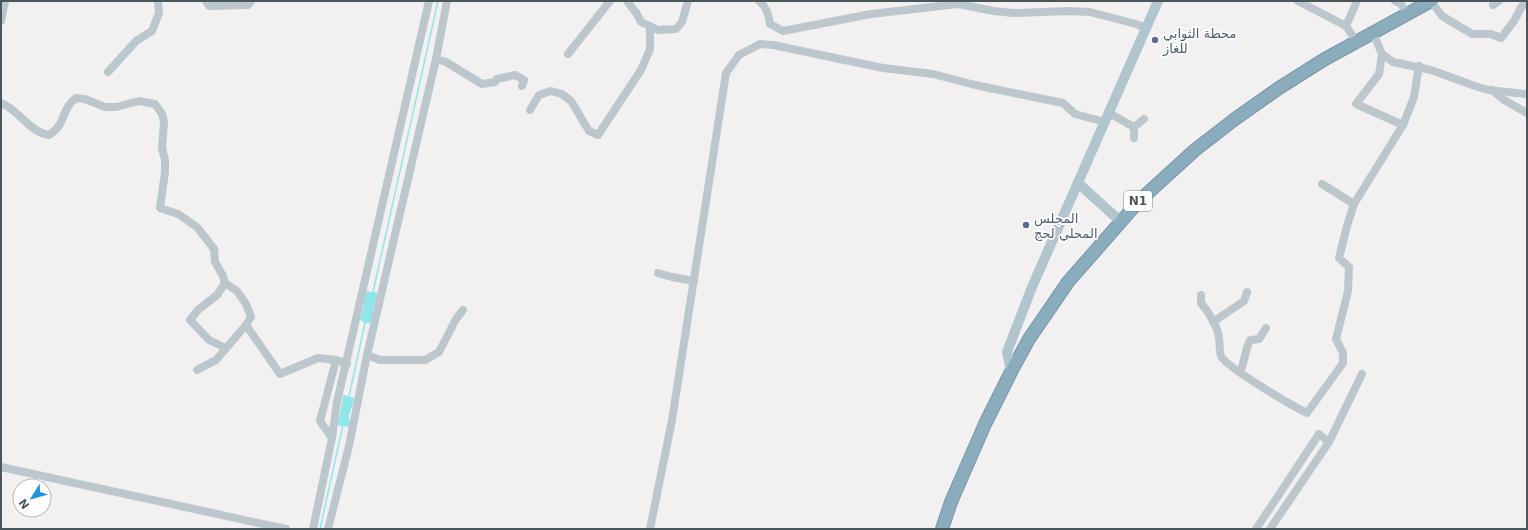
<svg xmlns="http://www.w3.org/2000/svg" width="1528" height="530" viewBox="0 0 1528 530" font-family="'DejaVu Sans','Noto Sans Arabic',sans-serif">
  <rect width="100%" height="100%" fill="#f3f0f1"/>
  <g fill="#8fe7ea">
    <path d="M366,291L379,293L373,309V322C367,324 364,324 360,319C364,311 363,300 366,291Z"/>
    <polygon points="343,395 355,398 349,415 350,427 337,425 340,414"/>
  </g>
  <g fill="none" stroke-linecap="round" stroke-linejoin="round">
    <g stroke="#8fe7ea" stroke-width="1.5">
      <polyline points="373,292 438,1"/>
      <polyline points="349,396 365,323"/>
      <polyline points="320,529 343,425"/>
    </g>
    <defs>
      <polyline id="highway" points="942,529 951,502 985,424 1011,372 1029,339 1068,282 1139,201 1195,150 1235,119 1279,88 1325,59 1431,1"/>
    </defs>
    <use href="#highway" stroke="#7597a9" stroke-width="14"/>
    <g stroke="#bcc7cd" stroke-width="8">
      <polyline points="206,1 209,6 248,5 251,1"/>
      <polyline points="627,1 637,14 641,22 658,30 676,29 682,22 688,1"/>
      <path d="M759,1C767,7 769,15 770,24L783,31L871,14L958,4L994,11L1013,13L1069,11L1090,12L1136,24L1146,28"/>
      <polyline points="1298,1 1346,26 1357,42"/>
      <polyline points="1395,1 1400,3 1408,14"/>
      <polyline points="1431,1 1442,16 1472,34 1491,34 1501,38 1514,21 1522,6 1526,4"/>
      <polyline points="1493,5 1499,1"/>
      <polyline points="1,21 5,1"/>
      <polyline points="1346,26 1357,1"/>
      <polyline points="1373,33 1382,54 1393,62 1431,70 1475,86 1488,90 1527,94"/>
      <polyline points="568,54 610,1"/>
      <polyline points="1382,54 1379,74 1356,104 1403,125"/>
      <polyline points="436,59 446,62 482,84 495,82 497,79 515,75 524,80 522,86"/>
      <polyline points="108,72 136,41 152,31 159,13 158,1"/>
      <polyline points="1492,90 1504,100 1527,113"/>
      <path d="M1,103C18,109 29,132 49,135C67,124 60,110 76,98L85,99L105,107H116L139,101L155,104L162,114L164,122L162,148L165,160V172L160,208L178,214L197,227L214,249L215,262L223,276L225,283L237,291L246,304L251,317L246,325L280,374L318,358L336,360L347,364"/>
      <polyline points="530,110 539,95 551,91 562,94 571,101 589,131 598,135 641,70 650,49 650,26"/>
      <polyline points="1109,113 1134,127 1134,138"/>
      <polyline points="1134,127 1144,119"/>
      <polyline points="1322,184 1354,204 1403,125 1414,97 1419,66"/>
      <polyline points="658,273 672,277 694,281"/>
      <polyline points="225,283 217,295 198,310 190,320 209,340 226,348"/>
      <path d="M1201,295V303C1208,311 1218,327 1219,338C1220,344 1219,351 1221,356C1227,368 1293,406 1307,413L1343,363V353L1336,339L1348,291L1349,267L1339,258L1347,226L1354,204"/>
      <polyline points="1213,322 1244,301 1247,292"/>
      <polyline points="367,355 380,360 425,360 439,352 456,319 463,310"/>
      <polyline points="197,370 216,360 246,325"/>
      <path d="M1240,372C1245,361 1245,350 1250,340L1259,339L1266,328"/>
      <polyline points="332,438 320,421 336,360"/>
      <polyline points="1,467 286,529"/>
      <polyline points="313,529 332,438 337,402 429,1"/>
      <polyline points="328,529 349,446 367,355 436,59 447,1"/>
      <polyline points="650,529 672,420 726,73 739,55 760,44 773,45 883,68 933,74 975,85 1063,103 1075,114 1105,122"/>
      <polyline points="1256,529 1319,434 1329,442"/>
      <polyline points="1270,529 1329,442 1362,374"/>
    </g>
    <g stroke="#b1c5ce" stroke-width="10">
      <polyline points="1078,183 1120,221"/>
      <polyline points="1011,372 1007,352 1032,287 1158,1"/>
    </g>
    <use href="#highway" stroke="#8aacbd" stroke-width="12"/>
  </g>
  <g fill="#5c6f8a" stroke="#fff" stroke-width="1.5">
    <circle cx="1155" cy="40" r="4"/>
    <circle cx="1026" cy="225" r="4"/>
  </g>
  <g text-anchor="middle" stroke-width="3.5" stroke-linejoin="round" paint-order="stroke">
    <rect fill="#fff" stroke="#80898e" stroke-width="1" x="1124" y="191" width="28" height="20" rx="3"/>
    <g font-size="12" font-weight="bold" fill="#49575d">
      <text x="1138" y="205">N1</text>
    </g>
    <g font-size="13" fill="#4e5e75" stroke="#fff" text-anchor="start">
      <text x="1163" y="38">محطة الثوابي<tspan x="1163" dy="15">للغاز</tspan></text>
      <text x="1034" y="223">المجلس<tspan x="1034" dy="15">المحلي لحج</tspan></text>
    </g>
  </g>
  <rect width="1528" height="530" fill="none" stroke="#49575d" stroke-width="4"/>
  <g transform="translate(32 498) rotate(233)"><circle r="19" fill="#ffffff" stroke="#b6bcbe"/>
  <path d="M0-3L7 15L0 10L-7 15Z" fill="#1e93df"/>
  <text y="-6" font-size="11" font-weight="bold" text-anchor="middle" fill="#49575d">N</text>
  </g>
</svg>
